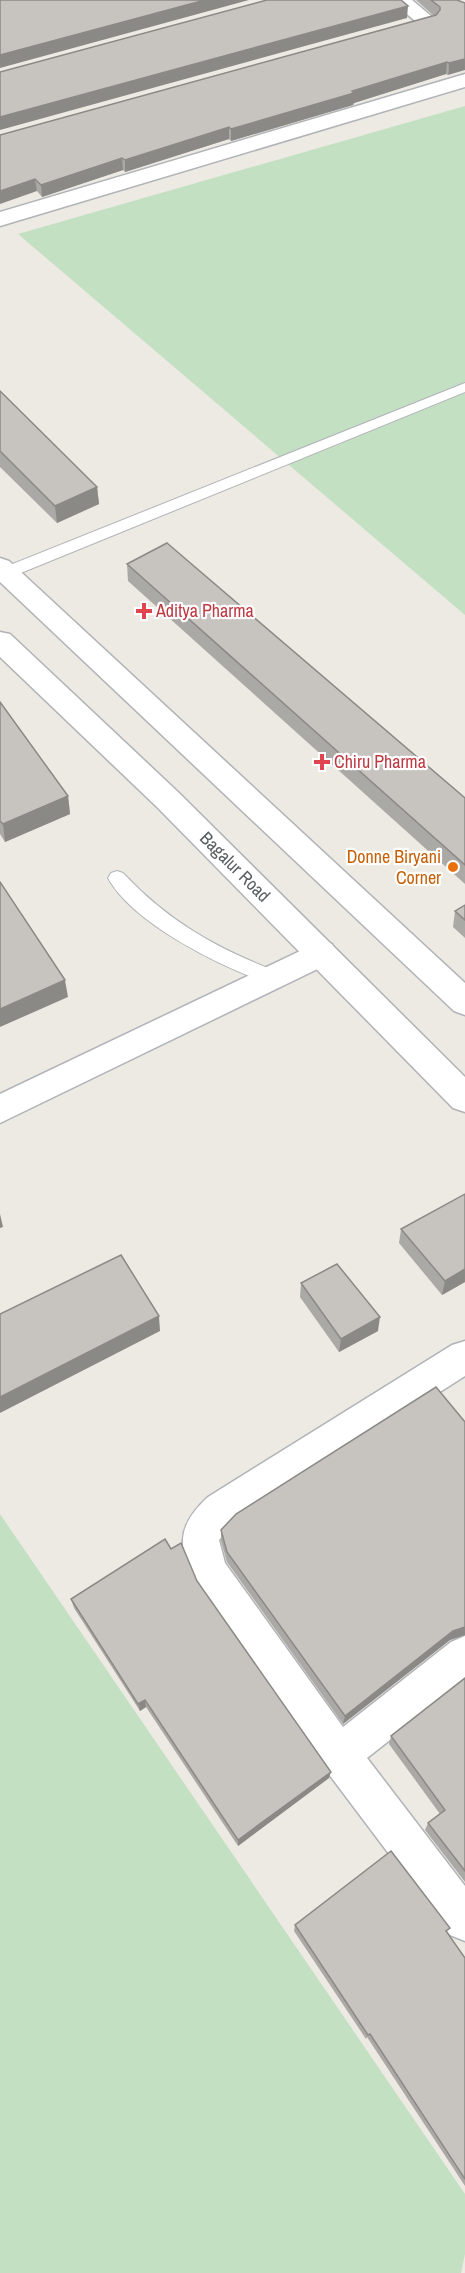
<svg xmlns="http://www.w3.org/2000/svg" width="465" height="2273" viewBox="0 0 465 2273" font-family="'Archivo Narrow',sans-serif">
  <rect width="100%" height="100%" fill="#eceae3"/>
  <g fill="#c4e0c3">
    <polygon points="465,106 465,615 18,234"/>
    <polygon points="0,1514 465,2194 465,2254 461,2273 0,2273"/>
  </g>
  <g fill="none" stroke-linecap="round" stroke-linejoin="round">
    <defs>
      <g id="service">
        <polygon points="465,383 465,392 11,577 0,577 0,569"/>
        <path d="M117,871L123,873C169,922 216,948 278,972L280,977L278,982L271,984C223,968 133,924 108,878L111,873Z"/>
      </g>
      <g id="minor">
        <polygon points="390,0 412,0 437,21 434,25 420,25"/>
        <polygon points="465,74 465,87 0,226 0,212"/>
        <polygon points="321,941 332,944 336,953 332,962 0,1123 0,1094"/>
        <path d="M465,1341V1376L234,1523L219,1540L225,1563L343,1727L451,1642L465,1636V1681L367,1758L465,1886V1941L450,1935L325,1769L199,1589C179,1551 173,1529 208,1497L452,1345Z"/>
      </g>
      <g id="secondary">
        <polygon points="0,558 9,561 465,983 465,1015 454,1011 0,582"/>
        <polygon points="0,632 10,634 178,792 465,1077 465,1112 453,1108 158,808 0,657"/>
      </g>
    </defs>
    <use href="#service" stroke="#b0b3b7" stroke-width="2"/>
    <use href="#minor" stroke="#b0b3b7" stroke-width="3"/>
    <use href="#secondary" stroke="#b0b2b6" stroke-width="3"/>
    <use href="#service" fill="#fff" fill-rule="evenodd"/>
    <use href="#minor" fill="#fff" fill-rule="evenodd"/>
    <use href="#secondary" fill="#fff" fill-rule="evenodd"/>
  </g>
  <g fill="#aba9a5">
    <polygon points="416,0 457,0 448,75 446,74 354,103 353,105 231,141 229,139 125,172 123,170 42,197 37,191 0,135 434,16"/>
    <polygon points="0,391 97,487 99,504 57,523 0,467"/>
    <polygon points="127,564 465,798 465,884 128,581"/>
    <polygon points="0,702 68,796 70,814 5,842 0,834"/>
    <polygon points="465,905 465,938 453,927 455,911"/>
    <polygon points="465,1194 465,1282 442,1295 399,1243 401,1229"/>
    <polygon points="301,1283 378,1331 339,1352 300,1297"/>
    <polygon points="465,1422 465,1635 450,1640 343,1724 227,1562 221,1541 221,1530"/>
    <polygon points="171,1549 197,1581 329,1778 238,1846 146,1707 140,1711 74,1608 71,1599"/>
    <polygon points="465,1678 465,1882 425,1830 428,1823 440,1814 389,1744 391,1736"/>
    <polygon points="295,1925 447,1932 465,1958 465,2186 367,2037 366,2039 294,1931"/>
  </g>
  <g fill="#8b8986">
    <polygon points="205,0 249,0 0,68 0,55"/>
    <polygon points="408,6 407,18 0,130 0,117"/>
    <polygon points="465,59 465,70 448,75 449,63"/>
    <polygon points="447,62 446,74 354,103 353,105 231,141 231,129"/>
    <polygon points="229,127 229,139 125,172 125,160"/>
    <polygon points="122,158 123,170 42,197 41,185"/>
    <polygon points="35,179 37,191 0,204 0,191"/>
    <polygon points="97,487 99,504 57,523 55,506"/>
    <polygon points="68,796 70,814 5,842 3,824"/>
    <polygon points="65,980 68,997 0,1027 0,1009"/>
    <polygon points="0,1214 3,1227 0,1228"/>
    <polygon points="465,1269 465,1282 442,1295 445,1281"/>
    <polygon points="159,1316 160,1331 0,1413 0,1397"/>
    <polygon points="380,1317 378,1331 339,1352 341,1339"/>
    <polygon points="465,1627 465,1635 450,1640 343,1724 345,1716 453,1631"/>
    <polygon points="145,1700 146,1707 140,1711 138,1704"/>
    <polygon points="331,1772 329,1778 238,1846 238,1840"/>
  </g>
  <g fill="#c7c4c0" stroke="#8b8986" stroke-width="1.5">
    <polygon points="0,0 205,0 0,55"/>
    <polygon points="267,0 401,0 408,6 0,117 0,72"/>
    <polygon points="431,0 457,0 465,3 465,59 449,63 447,62 352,91 354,93 231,129 229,127 125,160 122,158 41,185 35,179 0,191 0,135 436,15 440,10 440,7"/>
    <polygon points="0,391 97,487 55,506 0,451"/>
    <polygon points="167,543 465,798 465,865 127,564"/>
    <polygon points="0,702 68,796 3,824 0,821"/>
    <polygon points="0,882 65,980 0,1009"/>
    <polygon points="465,905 465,920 455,911"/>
    <polygon points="465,1194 465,1269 445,1281 401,1229"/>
    <polygon points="121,1255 159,1316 0,1397 0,1314"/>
    <polygon points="337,1264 380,1317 341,1339 301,1283"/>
    <polygon points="436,1387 465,1422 465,1627 453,1631 345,1716 227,1552 221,1530 236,1514"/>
    <polygon points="165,1539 171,1549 181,1543 197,1581 331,1772 238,1840 145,1700 138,1704 71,1599"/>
    <polygon points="465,1678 465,1871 428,1823 445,1810 391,1736"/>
    <polygon points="391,1851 450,1928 446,1931 465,1958 465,2179 370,2034 368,2035 295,1925"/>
  </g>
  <g fill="#e0444e" stroke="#fff" stroke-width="2">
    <path d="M141 602h6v6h6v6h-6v6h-6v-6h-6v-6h6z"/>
    <path d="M319 753h6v6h6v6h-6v6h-6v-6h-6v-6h6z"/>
  </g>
  <circle fill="#e8710a" stroke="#fff" stroke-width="2" cx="453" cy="867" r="6"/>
  <g text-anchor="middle" stroke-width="4.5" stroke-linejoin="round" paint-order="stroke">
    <g font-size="18" fill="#be3a42" stroke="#fff" text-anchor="start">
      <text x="156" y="617">Aditya Pharma</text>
      <text x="334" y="768">Chiru Pharma</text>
    </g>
    <g font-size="18" fill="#c56008" stroke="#fff" text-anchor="end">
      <text x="441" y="863">Donne Biryani<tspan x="441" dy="21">Corner</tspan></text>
    </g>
    <g font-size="18" fill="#5b5e62" stroke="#fff">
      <text transform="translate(235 867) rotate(45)" y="6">Bagalur Road</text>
    </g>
  </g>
</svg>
